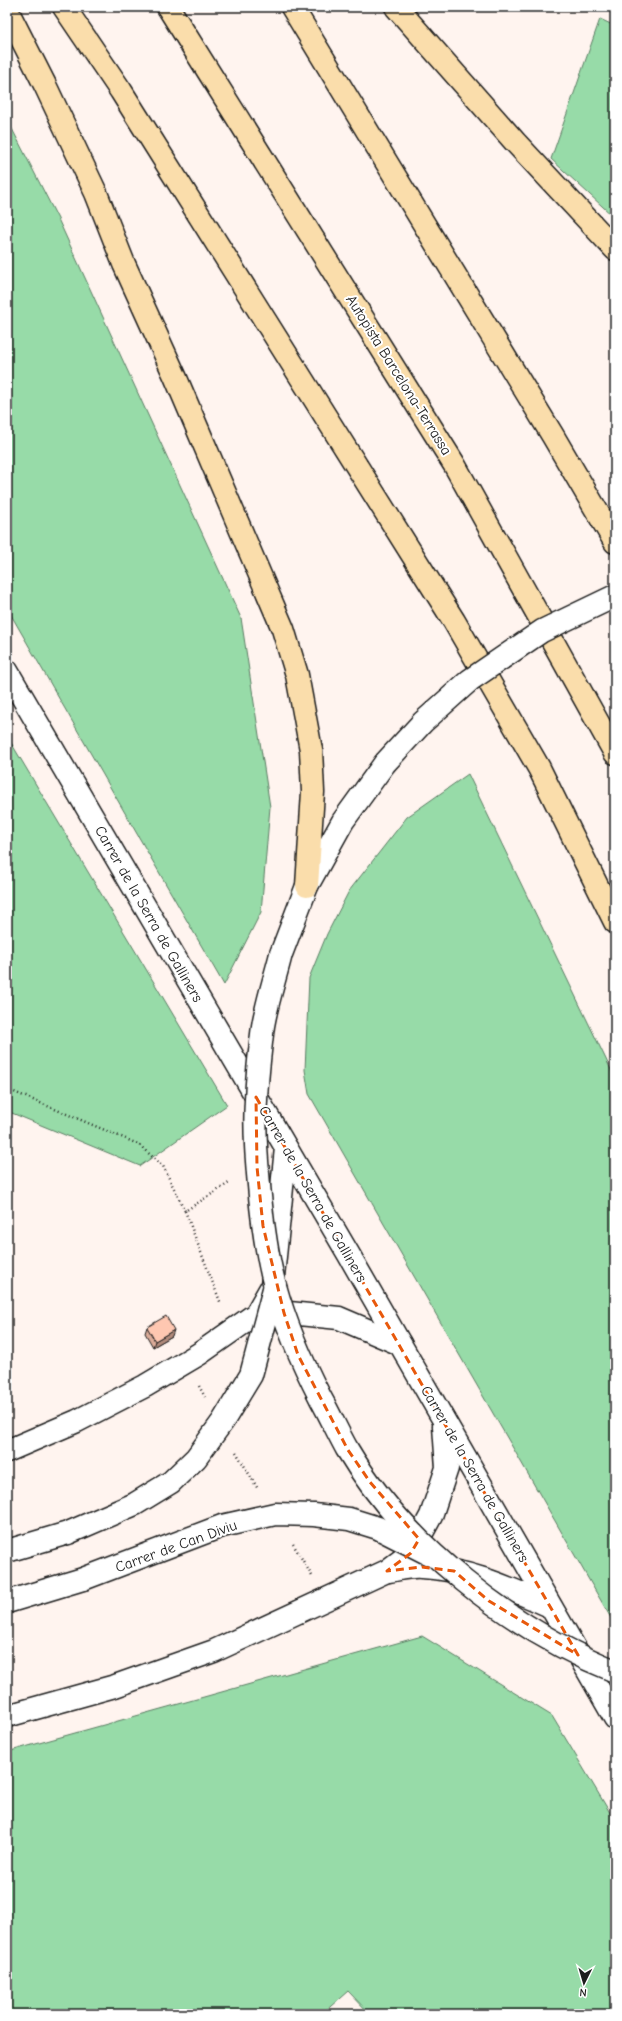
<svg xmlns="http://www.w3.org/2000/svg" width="622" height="2021" viewBox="0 0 622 2021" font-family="'Comic Neue',sans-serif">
  <rect width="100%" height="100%" fill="#fff4ef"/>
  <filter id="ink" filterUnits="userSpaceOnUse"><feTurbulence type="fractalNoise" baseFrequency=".025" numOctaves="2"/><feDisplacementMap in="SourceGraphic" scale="8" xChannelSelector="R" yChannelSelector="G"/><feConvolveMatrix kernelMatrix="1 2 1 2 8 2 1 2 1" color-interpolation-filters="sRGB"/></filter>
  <g filter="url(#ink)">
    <g fill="#97dba8" stroke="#5a7c62">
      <polygon points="600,19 615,26 615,218 551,159"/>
      <polygon points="7,119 58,219 241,618 270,807 261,912 224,985 7,608"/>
      <polygon points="7,736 227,1105 140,1166 7,1111"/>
      <polygon points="468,774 615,1078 615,1625 309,1094 305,1070 309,978 327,934 349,891 407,817"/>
      <polygon points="422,1636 552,1716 615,1821 615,2014 370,2014 348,1991 322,2014 7,2014 7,1752"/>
    </g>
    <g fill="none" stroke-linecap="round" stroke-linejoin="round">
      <defs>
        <g id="minor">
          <polyline points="7,671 349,1255 615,1718"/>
          <polyline points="266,1314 289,1313 339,1318 400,1344"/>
          <polyline points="7,1451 77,1421 145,1386 199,1354 256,1314 272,1286 286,1148"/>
          <polyline points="7,1551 68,1533"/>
          <path d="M389,1571C400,1569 412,1566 422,1567C468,1569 509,1588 550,1606"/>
          <polyline points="7,1602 83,1579"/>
          <polyline points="7,1716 115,1686 214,1651 387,1571 411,1553 431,1516 447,1468 444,1426"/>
        </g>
        <polyline id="tertiary" points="281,954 307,886 343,821 385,763"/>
        <g id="motorway">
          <polyline points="64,7 121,91 454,621 539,768 615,922"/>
          <polyline points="168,7 454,464 615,753"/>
          <polyline points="292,7 553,436 615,542"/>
          <polyline points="396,7 516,143 615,249"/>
          <polyline points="7,10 45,85 96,193 124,264 175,376 283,629 297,675 311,750 313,792 307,886"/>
        </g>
      </defs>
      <use href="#minor" stroke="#1c1c1c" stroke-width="25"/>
      <use href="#tertiary" stroke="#1c1c1c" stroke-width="25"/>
      <use href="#motorway" stroke="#1c1c1c" stroke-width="25"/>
      <g stroke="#1c1c1c" stroke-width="2.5" stroke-dasharray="1 3" stroke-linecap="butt">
        <polyline points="7,1089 138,1144 163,1166 185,1211 229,1183"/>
        <polyline points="185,1211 221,1304"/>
        <polyline points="199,1386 205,1397"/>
        <polyline points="236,1452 258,1489"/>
        <polyline points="293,1544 312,1576"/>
      </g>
      <use href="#minor" stroke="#fff" stroke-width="22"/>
      <use href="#tertiary" stroke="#fff" stroke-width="22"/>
      <use href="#motorway" stroke="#faddab" stroke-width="22"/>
      <defs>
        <g id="minor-bridge">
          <polyline points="68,1533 135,1504 171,1482 196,1458 223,1421 251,1375 275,1285"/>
          <polyline points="83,1579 222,1526 275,1514 314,1515 349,1519 378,1528 433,1556"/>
        </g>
        <g id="tertiary-bridge">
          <polyline points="385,763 423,722 470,680 542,631 615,596"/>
          <path d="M281,954C275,978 267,1002 263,1026C260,1050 257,1076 256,1100C254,1131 257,1164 260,1196C263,1226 267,1257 275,1286C286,1326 302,1362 321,1399C330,1415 338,1433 347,1449C404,1545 512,1630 615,1671"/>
        </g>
      </defs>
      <use href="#minor-bridge" stroke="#1c1c1c" stroke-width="25" stroke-linecap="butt"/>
      <use href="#tertiary-bridge" stroke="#1c1c1c" stroke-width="25" stroke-linecap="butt"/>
      <use href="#minor-bridge" stroke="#fff" stroke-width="22"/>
      <use href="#tertiary-bridge" stroke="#fff" stroke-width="22"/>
    </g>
    <polygon fill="#daab98" stroke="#1c1c1c" points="147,1327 172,1336 153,1347 145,1333"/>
    <polygon fill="#b28b7c" stroke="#1c1c1c" points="174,1330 172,1336 153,1347 155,1341"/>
    <polygon fill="#fec7b1" stroke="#1c1c1c" points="166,1316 174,1330 155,1341 147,1327"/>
  </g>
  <path fill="none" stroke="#e8590c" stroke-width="3" stroke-dasharray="8 5" stroke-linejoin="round" d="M256,1097L578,1655L489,1601L454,1571L422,1567L387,1571L411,1553L419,1539L370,1482L348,1450L298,1355L284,1313L263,1226L257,1167Z"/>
  <g text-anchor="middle" stroke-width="4" stroke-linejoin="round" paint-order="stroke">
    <g font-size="15" fill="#1c1c1c" stroke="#fff">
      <text transform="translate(399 375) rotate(58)" y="5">Autopista Barcelona-Terrassa</text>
      <text transform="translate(149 914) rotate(60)" y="5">Carrer de la Serra de Galliners</text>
      <text transform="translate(313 1194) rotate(60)" y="5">Carrer de la Serra de Galliners</text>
      <text transform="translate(475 1474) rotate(60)" y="5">Carrer de la Serra de Galliners</text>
      <text transform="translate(176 1546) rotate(-20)" y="5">Carrer de Can Diviu</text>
    </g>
  </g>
  <rect width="622" height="2021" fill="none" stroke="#fff" stroke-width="24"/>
  <rect x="12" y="12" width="598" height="1997" fill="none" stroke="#1c1c1c" stroke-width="1.5" filter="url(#ink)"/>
  <g transform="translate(584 1983) rotate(185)" stroke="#ffffff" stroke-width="3" paint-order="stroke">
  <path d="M0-3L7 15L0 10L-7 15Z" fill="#1c1c1c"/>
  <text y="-6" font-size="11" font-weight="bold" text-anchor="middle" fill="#1c1c1c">N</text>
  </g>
</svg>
